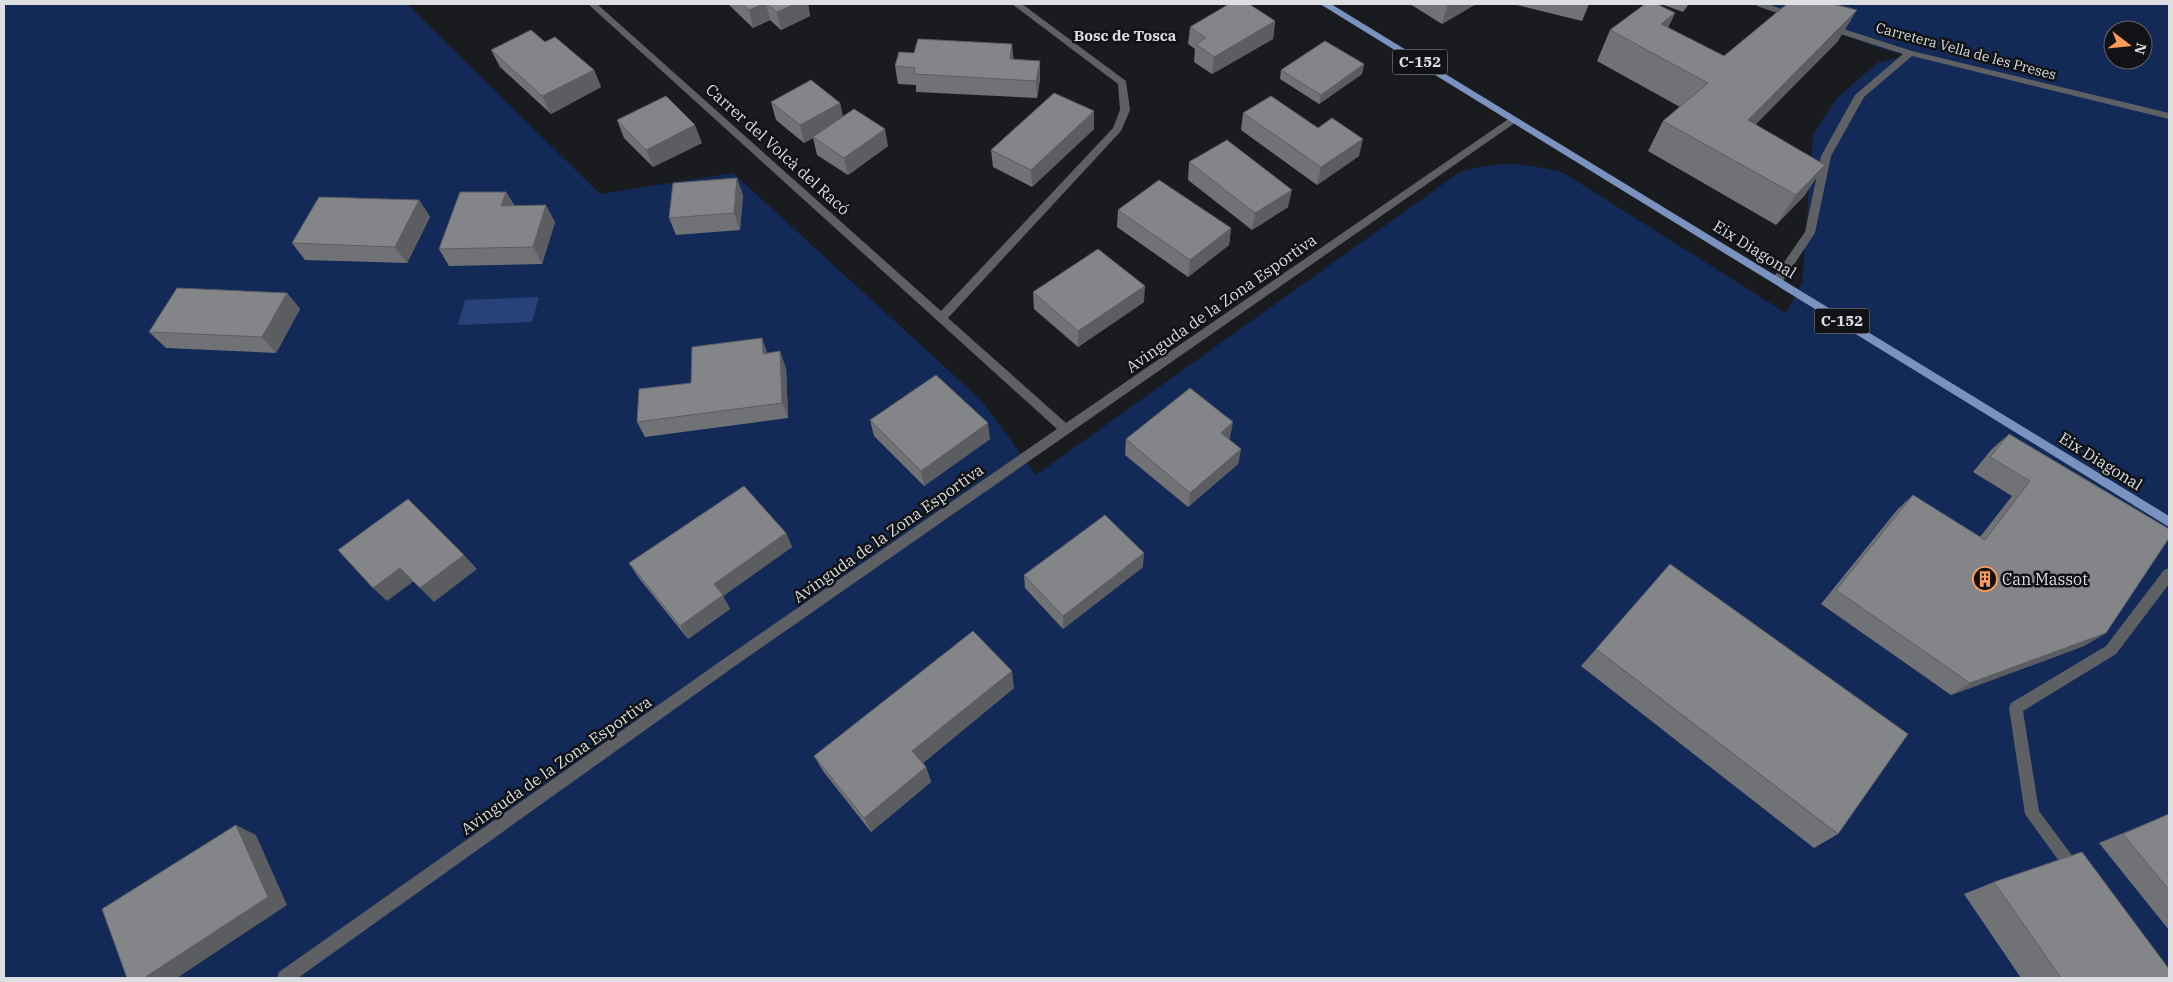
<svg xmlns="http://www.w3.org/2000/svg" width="2173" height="982" viewBox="0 0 2173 982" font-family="'IBM Plex Serif',serif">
  <rect width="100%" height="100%" fill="#191b1e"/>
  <path fill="#132958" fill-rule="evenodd" d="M4,4H407L600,194L733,173L982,401L1036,475L1460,172C1503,161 1519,162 1562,172L1786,313L1802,283L1813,134L1837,98L1877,63L1907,55L1889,51L1755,4H2169V978H4ZM2113,30H2143V60H2113Z"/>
  <polygon fill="#274278" points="539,297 532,322 458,325 465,300"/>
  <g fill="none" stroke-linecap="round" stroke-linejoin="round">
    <g fill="#5e6064" fill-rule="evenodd">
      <polygon points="588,4 597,4 941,311 1113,128 1120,110 1118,84 1012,4 1022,4 1126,81 1130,110 1121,131 948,318 1066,423 1510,118 1514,117 1519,120 735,666 298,978 277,978 279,972 725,658 1057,429"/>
      <polygon points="1756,4 1768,4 1800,16 1798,18 1792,18 1757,6"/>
      <polygon points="1828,24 1912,51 2169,113 2169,119 1912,56 1864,97 1831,156 1815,233 1781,284 1777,285 1771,281 1805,232 1821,156 1855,95 1903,54 1825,29 1823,27"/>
      <polygon points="2169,568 2169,584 2116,654 2023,711 2039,811 2079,865 2082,870 2079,875 2074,878 2069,875 2025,814 2009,708 2011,703 2106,646 2164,570"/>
    </g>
    <polygon fill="#7a92c0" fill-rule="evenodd" points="1320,4 1331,4 2169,516 2169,527"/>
  </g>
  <g fill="#717276">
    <polygon points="728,4 808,4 810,16 781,30 770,20 753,28"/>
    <polygon points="1410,4 1476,4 1442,24"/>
    <polygon points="1513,4 1589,4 1582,21"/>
    <polygon points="1661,4 1689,4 1683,12"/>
    <polygon points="1675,13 1668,28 1724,56 1838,41 1756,124 1805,195 1776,225 1648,151 1663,121 1680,107 1597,61 1610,30"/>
    <polygon points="1275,21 1273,39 1212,74 1194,62 1195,49 1188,44 1190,27"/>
    <polygon points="545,42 594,70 601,87 551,114 500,67 491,50"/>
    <polygon points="1040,61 1040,79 1037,98 916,92 916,85 898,84 895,66"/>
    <polygon points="1364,64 1362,74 1319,104 1280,79 1281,70"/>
    <polygon points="771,102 840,103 843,117 888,146 848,175 817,155 813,138 804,143 776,120"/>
    <polygon points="1094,111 1094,129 1032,187 993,167 991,150"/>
    <polygon points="1243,113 1359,156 1317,185 1241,130"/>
    <polygon points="617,120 702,143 653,167 624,138"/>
    <polygon points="1189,162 1288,207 1252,230 1188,180"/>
    <polygon points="506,192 514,205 555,222 542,264 449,266 439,249"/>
    <polygon points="743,195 740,230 676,235 669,218"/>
    <polygon points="419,200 430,217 407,263 305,260 292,243"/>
    <polygon points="1118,210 1231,228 1229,245 1188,277 1117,227"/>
    <polygon points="1033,292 1144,302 1078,347 1034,309"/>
    <polygon points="287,293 300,309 276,353 166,348 149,332"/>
    <polygon points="767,353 786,368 788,418 645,437 637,422 691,383"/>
    <polygon points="870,420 990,439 924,486 874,436"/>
    <polygon points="2009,434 2106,633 2084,646 1951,695 1821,604 1897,510 1913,495 1980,537 2012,496 1973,472 1992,449"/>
    <polygon points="1230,438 1229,439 1241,449 1238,464 1188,507 1125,455 1126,439"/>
    <polygon points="786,533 792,547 723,596 730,609 688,639 638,577 629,563"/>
    <polygon points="1143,567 1063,629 1025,588 1024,575"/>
    <polygon points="1596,649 1838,834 1814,848 1581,666"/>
    <polygon points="1014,688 923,763 926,767 931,782 871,832 823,771 814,756"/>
    <polygon points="2169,814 2169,930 2099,843"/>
    <polygon points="1994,882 2169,978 2021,978 1964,894"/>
  </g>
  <g fill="#5c5d60">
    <polygon points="763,4 766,4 770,20 753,28 749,10"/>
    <polygon points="795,4 808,4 810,16 781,30 777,12"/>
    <polygon points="1448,4 1476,4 1442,24"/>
    <polygon points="1857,10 1838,41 1730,150 1748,120"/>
    <polygon points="1675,13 1660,44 1661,24"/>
    <polygon points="1275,21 1273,39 1212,74 1214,57"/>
    <polygon points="1012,44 1014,62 1010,59"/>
    <polygon points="1040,61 1040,79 1037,98 1036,81"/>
    <polygon points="1364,64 1362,74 1319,104 1321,95"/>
    <polygon points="594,70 601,87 551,114 542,96"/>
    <polygon points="840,103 843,120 804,143 800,125"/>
    <polygon points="1094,111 1094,129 1032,187 1031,170"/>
    <polygon points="695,125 702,143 653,167 646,150"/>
    <polygon points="885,129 888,146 848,175 844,158"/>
    <polygon points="1363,139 1359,156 1317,185 1321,167"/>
    <polygon points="1825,165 1805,195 1776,225 1796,195"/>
    <polygon points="737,178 743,195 740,230 734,213"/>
    <polygon points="1292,190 1288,207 1252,230 1255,213"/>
    <polygon points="506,192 515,209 501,206"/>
    <polygon points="419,200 430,217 407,263 395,247"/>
    <polygon points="546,205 555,222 542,264 533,247"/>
    <polygon points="1231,228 1229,245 1188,277 1190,260"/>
    <polygon points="1145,286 1144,302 1078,347 1078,331"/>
    <polygon points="287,293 300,309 276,353 262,337"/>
    <polygon points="762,338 768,355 763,354"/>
    <polygon points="780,351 786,368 788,418 782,403"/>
    <polygon points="1233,422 1230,438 1218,448 1221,433"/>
    <polygon points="988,423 990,439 924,486 921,471"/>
    <polygon points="1241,449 1238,464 1188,507 1190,493"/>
    <polygon points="786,533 792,547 723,596 730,609 688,639 680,626 714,584"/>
    <polygon points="1144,553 1143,567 1063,629 1063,616"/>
    <polygon points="464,555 477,569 434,602 420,588"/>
    <polygon points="400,568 414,581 387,601 373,588"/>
    <polygon points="2106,633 2084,646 1951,695 1970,683"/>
    <polygon points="1012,671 1014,688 918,767 912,751"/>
    <polygon points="926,767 931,782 871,832 864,818"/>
    <polygon points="236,825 256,835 287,905 177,978 144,978"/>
  </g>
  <g fill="#838589" stroke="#5c5d60">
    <polygon points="742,4 763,4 749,10"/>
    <polygon points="767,4 795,4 777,12"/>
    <polygon points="1229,4 1249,4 1275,21 1214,57 1196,44 1206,38 1190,27"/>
    <polygon points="1645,4 1657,4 1675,13 1661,24 1724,56 1787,4 1833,4 1857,10 1748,120 1825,165 1796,195 1663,121 1708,83 1610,30"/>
    <polygon points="531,30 545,42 555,37 594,70 542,96 491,50"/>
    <polygon points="918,39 1012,44 1010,59 1040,61 1036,81 914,74 915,68 895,66 899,52 914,53"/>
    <polygon points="1325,41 1364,64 1321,95 1281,70"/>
    <polygon points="811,80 840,103 800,125 771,102"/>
    <polygon points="1054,93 1094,111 1031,170 991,150"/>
    <polygon points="666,96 695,125 646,150 617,120"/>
    <polygon points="1271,96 1318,128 1332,118 1363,139 1321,167 1243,113"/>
    <polygon points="854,109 885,129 844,158 813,137"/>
    <polygon points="1227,140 1292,190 1255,213 1189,162"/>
    <polygon points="737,178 734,213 669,218 673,183"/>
    <polygon points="1159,180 1231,228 1190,260 1118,210"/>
    <polygon points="460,192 506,192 501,206 546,205 533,247 439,249"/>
    <polygon points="319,197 419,200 395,247 292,243"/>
    <polygon points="1098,249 1145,286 1078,331 1033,292"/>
    <polygon points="177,288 287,293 262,337 149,332"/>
    <polygon points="762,338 763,354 780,351 782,403 637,422 639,389 691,383 692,347"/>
    <polygon points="936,375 988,423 921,471 870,420"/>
    <polygon points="1190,388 1233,422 1221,433 1241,449 1190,493 1126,439"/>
    <polygon points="2009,434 2169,529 2169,538 2106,633 1970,683 1836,590 1913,495 1985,540 2030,481 1990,457"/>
    <polygon points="744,486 786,533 714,584 723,595 680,626 629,563"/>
    <polygon points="408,499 464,555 420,588 400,568 373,588 338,550"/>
    <polygon points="1105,515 1144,553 1063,616 1024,575"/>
    <polygon points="1670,564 1908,734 1838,834 1596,649"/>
    <polygon points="973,631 1012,671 912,751 926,767 864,818 814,756"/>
    <polygon points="2169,814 2169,890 2123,834"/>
    <polygon points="236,825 268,897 144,978 127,978 102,909"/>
    <polygon points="2082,852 2169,969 2169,978 2061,978 1994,882"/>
  </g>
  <defs>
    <symbol id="building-ring" viewBox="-11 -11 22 22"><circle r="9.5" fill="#101215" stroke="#fe9b58" stroke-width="1.5"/><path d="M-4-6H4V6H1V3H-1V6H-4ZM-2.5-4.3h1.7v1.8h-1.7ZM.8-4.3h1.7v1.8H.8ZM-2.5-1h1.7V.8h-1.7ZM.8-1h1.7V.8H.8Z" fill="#fe9b58"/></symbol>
  </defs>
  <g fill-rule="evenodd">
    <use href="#building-ring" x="1971" y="565" width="28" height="28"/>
  </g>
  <g text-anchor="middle" stroke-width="5" stroke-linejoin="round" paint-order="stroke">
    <g font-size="14" fill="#dddee1" stroke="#101215">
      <text transform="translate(1966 51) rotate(15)" y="5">Carretera Vella de les Preses</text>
    </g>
    <g font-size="15" font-weight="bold" fill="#dddee1" stroke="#101215">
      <text x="1125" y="41">Bosc de Tosca</text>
    </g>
    <g fill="#101215" stroke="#a0a1a4" stroke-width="1">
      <rect x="1392.5" y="49.5" width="55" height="25" rx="4"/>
      <rect x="1814.5" y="308.5" width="55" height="25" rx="4"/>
    </g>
    <g font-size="15" font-weight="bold" fill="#dddee1">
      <text x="1420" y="67">C-152</text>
      <text x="1842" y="326">C-152</text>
    </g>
    <g font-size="16" fill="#dddee1" stroke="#101215">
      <text transform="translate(778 149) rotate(42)" y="6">Carrer del Volcà del Racó</text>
      <text transform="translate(1755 249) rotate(32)" y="6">Eix Diagonal</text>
      <text transform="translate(1221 303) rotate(-35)" y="6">Avinguda de la Zona Esportiva</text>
      <text transform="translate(2101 461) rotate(32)" y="6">Eix Diagonal</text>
      <text transform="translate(888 533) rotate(-35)" y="6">Avinguda de la Zona Esportiva</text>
      <text transform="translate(556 765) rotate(-35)" y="6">Avinguda de la Zona Esportiva</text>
    </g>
    <g font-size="16" fill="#dddee1" stroke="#101215" text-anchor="start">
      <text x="2002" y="585">Can Massot</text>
    </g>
  </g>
  <rect width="2173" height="982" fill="none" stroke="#dddee1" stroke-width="10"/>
  <g transform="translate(2128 45) rotate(106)"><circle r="24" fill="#101215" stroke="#626467"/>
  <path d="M0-4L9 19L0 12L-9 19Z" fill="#fe9b58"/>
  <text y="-8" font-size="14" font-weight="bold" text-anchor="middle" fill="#dddee1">N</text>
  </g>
</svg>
